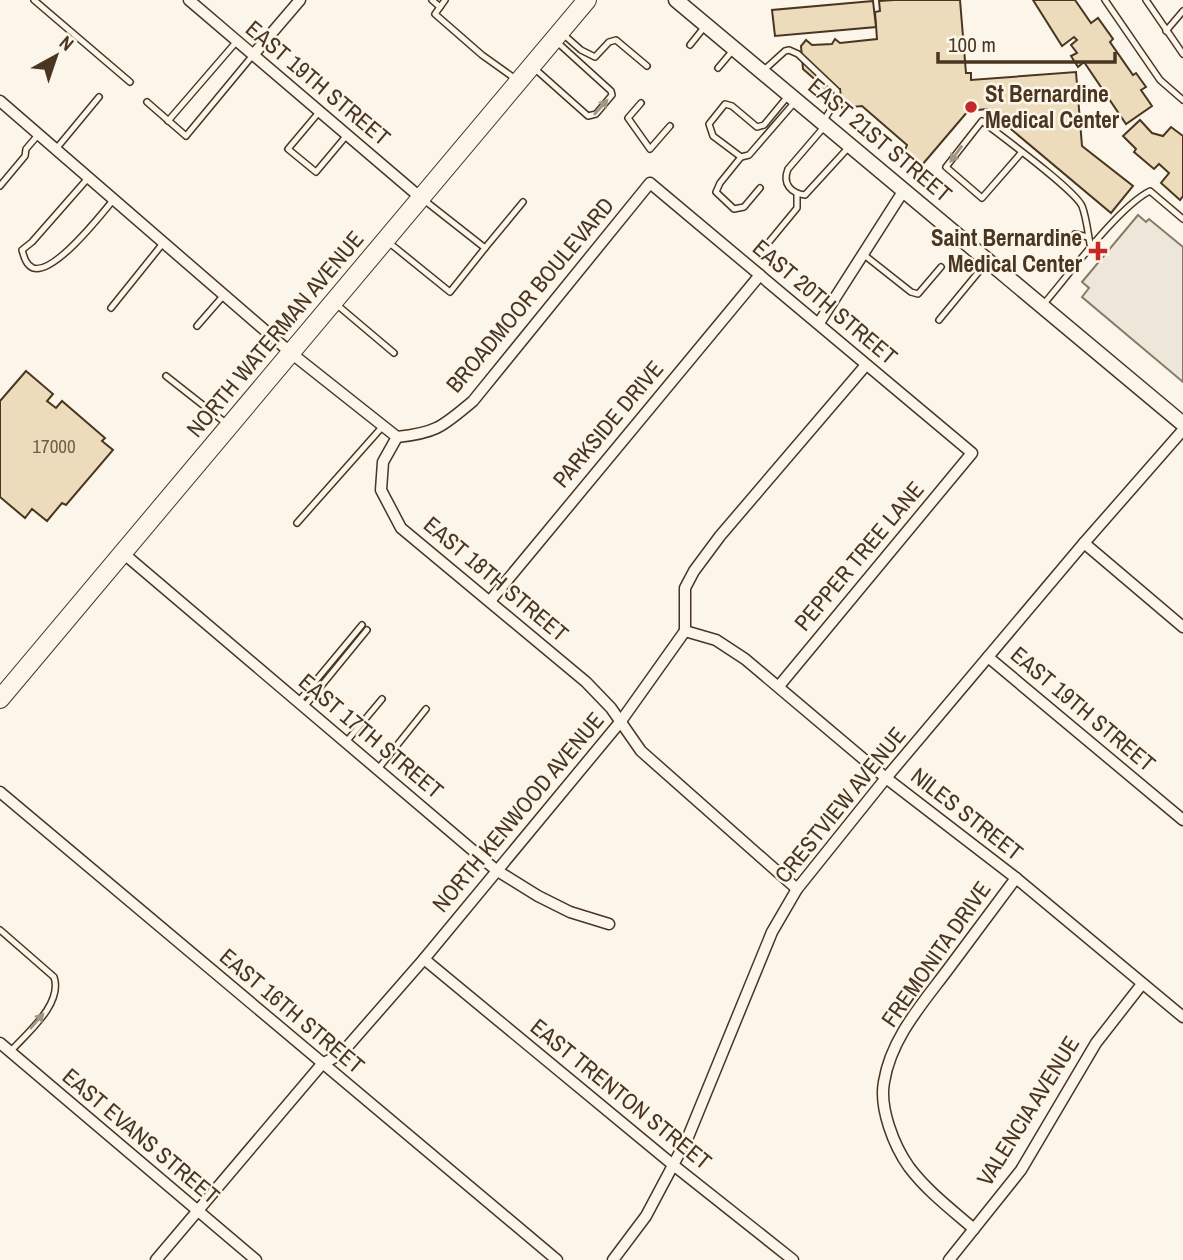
<svg xmlns="http://www.w3.org/2000/svg" width="1183" height="1260" viewBox="0 0 1183 1260" font-family="'Archivo Narrow',sans-serif">
  <rect width="100%" height="100%" fill="#fbf6e9"/>
  <polygon fill="#ede7d9" stroke="#887966" stroke-width="2" points="1138,215 1146,222 1149,219 1183,247 1183,382 1082,297 1089,288 1082,282"/>
  <g fill="#ecdcbc" stroke="#4a3520" stroke-width="2">
    <polygon points="894,0 960,0 966,73 971,73 971,80 1076,72 1082,146 1133,186 1111,213 987,109 968,111 922,165 905,150 907,145 862,106 842,108 840,89 827,90 803,69 801,46 806,40 812,45 832,44 835,39 840,43 877,39 875,12 880,11 879,1"/>
    <polygon points="1033,0 1075,0 1091,23 1098,18 1113,39 1110,42 1133,75 1136,73 1146,87 1141,90 1152,106 1126,124 1084,62 1078,67 1071,56 1077,53 1071,45 1077,40 1074,37 1062,46"/>
    <polygon points="873,1 876,27 775,36 772,10"/>
    <polygon points="1140,120 1152,133 1163,136 1171,127 1183,136 1183,196 1180,200 1161,183 1169,173 1159,164 1154,169 1134,152 1136,149 1123,136"/>
    <polygon points="26,371 53,394 47,401 56,408 62,401 105,438 102,441 113,450 66,505 62,503 47,521 32,509 25,518 0,497 0,401"/>
  </g>
  <g fill="none" stroke-linecap="round" stroke-linejoin="round">
    <defs>
      <g id="service">
        <polyline points="34,0 130,82"/>
        <polyline points="432,0 440,7"/>
        <polyline points="445,0 435,14 482,55 517,80"/>
        <polyline points="1105,0 1160,80 1183,100"/>
        <polyline points="1146,0 1183,54"/>
        <polyline points="1166,31 1183,11"/>
        <polyline points="563,34 581,50 595,57 609,42 616,40 647,66"/>
        <polyline points="690,45 706,25"/>
        <polyline points="534,68 588,116 596,114 612,95 611,91 557,42"/>
        <polyline points="718,68 734,49"/>
        <polyline points="763,71 785,51 789,50 798,54 837,91 837,99 823,122"/>
        <polyline points="788,96 764,125 757,127 732,106 725,104 709,124 713,136 741,157 749,155 794,103"/>
        <polyline points="147,102 186,136 253,55"/>
        <polyline points="641,103 628,118 650,149 670,126"/>
        <polyline points="320,111 288,149 316,172 347,135"/>
        <polyline points="168,121 237,41"/>
        <path d="M824,127L788,169C782,184 791,193 805,195L848,148"/>
        <polyline points="56,149 99,97"/>
        <path d="M1022,152L982,198L946,167L982,121C1001,136 1074,189 1082,206C1087,219 1088,235 1091,249"/>
        <polyline points="741,157 720,183 716,192 734,209 744,207 760,188"/>
        <path d="M89,177L32,242L22,250C24,257 26,265 33,268C54,275 101,215 114,199"/>
        <polyline points="0,186 25,156 26,149 38,135"/>
        <polyline points="424,200 485,248 523,202"/>
        <polyline points="1075,234 1088,237"/>
        <polyline points="387,241 450,292 485,248"/>
        <polyline points="769,242 797,208 797,194"/>
        <polyline points="863,254 911,292 918,294 941,267"/>
        <polyline points="336,304 394,353"/>
        <path d="M1042,306C1068,276 1118,207 1150,191L1183,219"/>
        <polyline points="111,308 164,242"/>
        <polyline points="939,320 986,263"/>
        <polyline points="197,326 224,295"/>
        <polyline points="166,376 227,424"/>
        <polyline points="297,523 383,426"/>
        <polyline points="298,702 362,625"/>
        <polyline points="304,707 367,630"/>
        <polyline points="346,742 382,699"/>
        <polyline points="378,769 426,709"/>
        <path d="M0,930L54,977C63,1004 27,1033 10,1052"/>
      </g>
      <g id="minor">
        <polyline points="189,0 421,198"/>
        <polyline points="253,55 300,0"/>
        <polyline points="0,101 291,353 397,437 383,462 381,490 401,528 586,682 611,708 641,751 797,889"/>
        <polyline points="819,323 904,190"/>
        <path d="M397,437C437,433 443,426 473,401L650,183L972,453L779,686"/>
        <polyline points="1084,543 1183,627"/>
        <polyline points="123,553 496,870 538,896 570,912 609,924"/>
        <polyline points="490,601 760,275"/>
        <polyline points="685,631 716,640 745,659 886,778 1016,878 1183,1017"/>
        <polyline points="988,657 1183,820"/>
        <polyline points="0,792 557,1260"/>
        <polyline points="424,959 672,1164 793,1260"/>
        <polyline points="0,1043 256,1260"/>
        <path d="M974,1229C952,1210 927,1191 909,1167C894,1146 879,1108 884,1082C891,1038 923,1003 949,968C971,938 994,908 1016,878"/>
        <polyline points="156,1260 322,1064 341,1054 424,959 621,721 685,631 685,588 694,571 720,536 866,365"/>
        <polyline points="613,1260 646,1216 688,1137 772,932 797,889 886,778 1084,543 1183,430"/>
        <polyline points="949,1260 1021,1170 1096,1043 1142,984"/>
      </g>
      <polyline id="tertiary" points="676,0 1183,424"/>
      <polyline id="primary" points="0,699 587,0"/>
    </defs>
    <use href="#service" stroke="#4a3520" stroke-width="8"/>
    <use href="#minor" stroke="#4a3520" stroke-width="13"/>
    <use href="#tertiary" stroke="#4a3520" stroke-width="17"/>
    <use href="#primary" stroke="#4a3520" stroke-width="20"/>
    <use href="#service" stroke="#fbf6e9" stroke-width="5"/>
    <use href="#minor" stroke="#fbf6e9" stroke-width="10"/>
    <use href="#tertiary" stroke="#fbf6e9" stroke-width="14"/>
    <use href="#primary" stroke="#fbf6e9" stroke-width="18"/>
  </g>
  <defs><path id="oneway-solid" d="M-6-.8H1V-3.2L6.5 0L1 3.2V.8H-6Z" transform="scale(1.75)"/></defs>
  <g fill="#a29684">
    <use href="#oneway-solid" transform="translate(601 107) rotate(-48)"/>
    <use href="#oneway-solid" transform="translate(956 154) rotate(126)"/>
    <use href="#oneway-solid" transform="translate(37 1021) rotate(-49)"/>
  </g>
  <g fill="#c62828" stroke="#fbf6e9" stroke-width="2.5">
    <circle cx="971" cy="107" r="7"/>
    <path d="M1094.5 240.5h7v7h7v7h-7v7h-7v-7h-7v-7h7z"/>
  </g>
  <g text-anchor="middle" stroke-width="5" stroke-linejoin="round" paint-order="stroke">
    <g font-size="19" fill="#725f47">
      <text x="54" y="453">17000</text>
    </g>
    <g font-size="23" fill="#4a3520" stroke="#fbf6e9">
      <text transform="translate(318 83) rotate(40)" y="8">EAST 19TH STREET</text>
      <text transform="translate(880 140) rotate(40)" y="8">EAST 21ST STREET</text>
      <text transform="translate(530 295) rotate(-50)" y="8">BROADMOOR BOULEVARD</text>
      <text transform="translate(825 302) rotate(40)" y="8">EAST 20TH STREET</text>
      <text transform="translate(275 334) rotate(-50)" y="8">NORTH WATERMAN AVENUE</text>
      <text transform="translate(608 424) rotate(-50)" y="8">PARKSIDE DRIVE</text>
      <text transform="translate(859 556) rotate(-50)" y="8">PEPPER TREE LANE</text>
      <text transform="translate(496 579) rotate(40)" y="8">EAST 18TH STREET</text>
      <text transform="translate(1083 709) rotate(40)" y="8">EAST 19TH STREET</text>
      <text transform="translate(371 736) rotate(40)" y="8">EAST 17TH STREET</text>
      <text transform="translate(840 805) rotate(-51)" y="8">CRESTVIEW AVENUE</text>
      <text transform="translate(518 812) rotate(-50)" y="8">NORTH KENWOOD AVENUE</text>
      <text transform="translate(967 814) rotate(38)" y="8">NILES STREET</text>
      <text transform="translate(936 954) rotate(-55)" y="8">FREMONITA DRIVE</text>
      <text transform="translate(292 1011) rotate(40)" y="8">EAST 16TH STREET</text>
      <text transform="translate(621 1094) rotate(39)" y="8">EAST TRENTON STREET</text>
      <text transform="translate(1028 1111) rotate(-58)" y="8">VALENCIA AVENUE</text>
      <text transform="translate(141 1136) rotate(40)" y="8">EAST EVANS STREET</text>
    </g>
    <g font-size="23" font-weight="bold" fill="#4a3520" stroke="#fbf6e9" text-anchor="start">
      <text x="985" y="102">St Bernardine<tspan x="985" dy="26">Medical Center</tspan></text>
      <text x="1082" y="246" text-anchor="end">Saint Bernardine<tspan x="1082" dy="26">Medical Center</tspan></text>
    </g>
  </g>
  <g transform="translate(56 56) rotate(40)" stroke="#fbf6e9" stroke-width="5" paint-order="stroke">
  <path d="M0-5L12 26L0 18L-12 26Z" fill="#4a3520"/>
  <text y="-10" font-size="19" font-weight="bold" text-anchor="middle" fill="#4a3520">N</text>
  </g>
  <path d="M938 52v10h177v-10" fill="none" stroke="#4a3520" stroke-width="3.5"/>
  <text x="948" y="52" font-size="21" fill="#4a3520" stroke="#fbf6e9" stroke-width="5" paint-order="stroke">100 m</text>
</svg>
